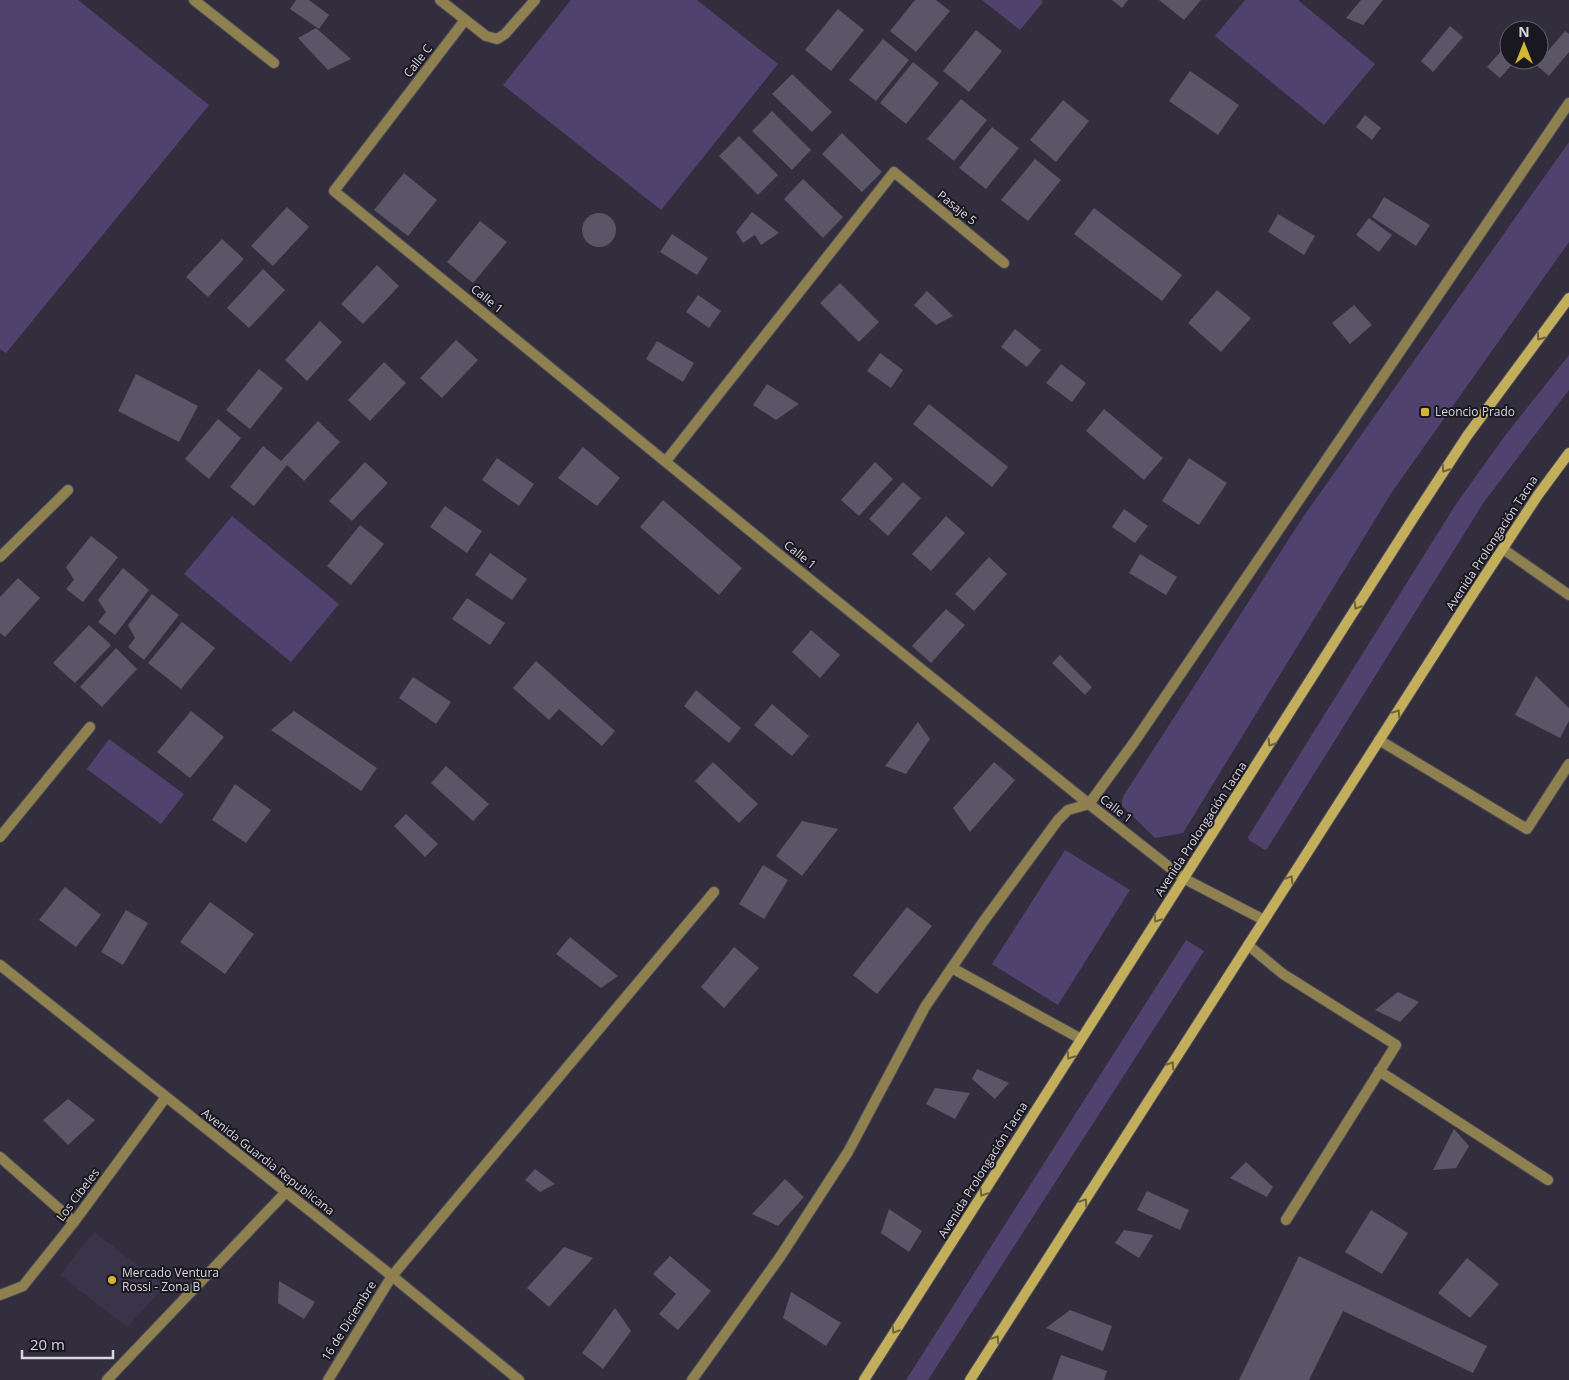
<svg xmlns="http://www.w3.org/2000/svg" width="1569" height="1380" viewBox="0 0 1569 1380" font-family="'Open Sans',sans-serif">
  <rect width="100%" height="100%" fill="#322e3e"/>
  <polygon fill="#3a344a" points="94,1232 165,1286 127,1327 60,1275"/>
  <g fill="#50426e">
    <polygon points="0,0 78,0 209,105 6,353 0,349"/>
    <polygon points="571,0 697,0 778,64 661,210 503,85"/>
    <polygon points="982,0 1041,0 1043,2 1020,30"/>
    <polygon points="1245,0 1298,0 1375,64 1324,125 1215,36"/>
    <polygon points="1569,142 1569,242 1392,492 1183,833 1155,838 1122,806 1122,800 1124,795 1303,517"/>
    <polygon points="1569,355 1569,390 1484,502 1267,849 1265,850 1249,840 1248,837 1456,504 1504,437"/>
    <polygon points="232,516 339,604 291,662 184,574"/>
    <polygon points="109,739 184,794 161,824 87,769"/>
    <polygon points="1065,850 1130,890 1058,1005 992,964"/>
    <polygon points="1186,940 1204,951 928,1380 906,1380"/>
  </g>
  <g fill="#5a5567">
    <polygon points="296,0 309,0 329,15 319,29 290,9"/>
    <polygon points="915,0 936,0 950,11 916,52 890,31"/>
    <polygon points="1112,0 1128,0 1122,8"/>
    <polygon points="1159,0 1201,0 1184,20"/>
    <polygon points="1361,0 1383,0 1363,25 1346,18"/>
    <polygon points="838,9 864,30 831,71 805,50"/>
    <polygon points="1450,26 1463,37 1433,72 1421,61"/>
    <polygon points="316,28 351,59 328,70 298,38"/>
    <polygon points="976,30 1002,51 969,92 943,71"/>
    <polygon points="1565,31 1569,34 1569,52 1549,76 1536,65"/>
    <polygon points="883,39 909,60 876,101 849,80"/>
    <polygon points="1509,42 1509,60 1516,60 1500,78 1487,67"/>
    <polygon points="913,62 939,83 906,124 880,103"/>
    <polygon points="1190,71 1239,105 1218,135 1169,101"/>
    <polygon points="792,74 832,112 812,132 772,94"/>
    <polygon points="961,99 987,120 954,161 927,139"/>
    <polygon points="1063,100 1089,121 1056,162 1030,140"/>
    <polygon points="772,111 811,150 792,170 752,131"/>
    <polygon points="1365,115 1381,128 1372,140 1356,127"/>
    <polygon points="992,127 1019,148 986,189 959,168"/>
    <polygon points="842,133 882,172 862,192 822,154"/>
    <polygon points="739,136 778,175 758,195 719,156"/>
    <polygon points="1035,159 1061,180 1028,221 1001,200"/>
    <polygon points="404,173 437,200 408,236 374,210"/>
    <polygon points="803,179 843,217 823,238 784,199"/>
    <polygon points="1384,197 1430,225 1416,246 1372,217"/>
    <polygon points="287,207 309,227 273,266 251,246"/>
    <polygon points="1094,208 1182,275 1162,301 1074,234"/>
    <polygon points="752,212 779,233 761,245 755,235 743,243 736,232"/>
    <circle cx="599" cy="230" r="17"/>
    <polygon points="1278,214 1315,236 1304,255 1268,232"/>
    <polygon points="1369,218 1392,235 1379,252 1356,235"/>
    <polygon points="480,221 507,242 473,283 447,262"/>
    <polygon points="672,234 708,258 697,275 660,252"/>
    <polygon points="222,239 244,259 208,297 186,277"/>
    <polygon points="377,265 399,286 363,324 341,304"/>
    <polygon points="263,269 285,290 249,328 227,308"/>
    <polygon points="840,283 879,322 859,342 820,303"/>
    <polygon points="1217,290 1251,318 1221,352 1188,323"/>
    <polygon points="927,291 953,316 936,325 914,305"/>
    <polygon points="698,295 721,311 709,328 686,312"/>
    <polygon points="1354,305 1372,325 1350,344 1332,323"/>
    <polygon points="320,321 342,342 307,381 285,360"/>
    <polygon points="1015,329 1041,350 1027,367 1001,347"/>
    <polygon points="456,340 478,360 442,398 420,378"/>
    <polygon points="657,341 694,363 683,382 646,359"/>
    <polygon points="880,353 903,370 891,388 867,371"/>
    <polygon points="384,362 406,383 370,421 348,400"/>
    <polygon points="1061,364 1086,383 1072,402 1046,383"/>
    <polygon points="259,369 283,388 250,429 226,410"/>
    <polygon points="136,374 198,406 179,442 118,411"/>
    <polygon points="767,384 799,404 776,420 753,405"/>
    <polygon points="929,404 1008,467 992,487 913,424"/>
    <polygon points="1104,409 1163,458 1144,480 1086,431"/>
    <polygon points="218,419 241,438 209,479 185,459"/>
    <polygon points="318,421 340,442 304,481 287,465 254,506 230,487 263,446 281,461"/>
    <polygon points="583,447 620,478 597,506 558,478"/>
    <polygon points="497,458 534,484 519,506 482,480"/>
    <polygon points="1189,458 1227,483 1199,525 1162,501"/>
    <polygon points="365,462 388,483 352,521 329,501"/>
    <polygon points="875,462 893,479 859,516 841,500"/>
    <polygon points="903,482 921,498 888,536 869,519"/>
    <polygon points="663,500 742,568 719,595 640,527"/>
    <polygon points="445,506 482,531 467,553 430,527"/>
    <polygon points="1124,509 1148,526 1135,543 1112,527"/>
    <polygon points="946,516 965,533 931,571 912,554"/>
    <polygon points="360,525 384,544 351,585 327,566"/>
    <polygon points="91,536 118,557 83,602 66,589 74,580 66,567"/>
    <polygon points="490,553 527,579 512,600 475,575"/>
    <polygon points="1140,554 1177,577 1166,595 1129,573"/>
    <polygon points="989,557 1007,574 974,611 955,594"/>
    <polygon points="123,568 149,590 115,635 98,622 106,612 98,600"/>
    <polygon points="18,578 40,598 5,637 0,633 0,597"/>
    <polygon points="152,594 179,615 144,660 128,647 135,638 128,625"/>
    <polygon points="467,598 505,623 490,645 452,619"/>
    <polygon points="946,609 965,625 931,663 912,646"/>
    <polygon points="182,622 215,648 181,689 148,663"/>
    <polygon points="89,625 111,645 75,683 53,663"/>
    <polygon points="811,630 840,655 820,678 792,652"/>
    <polygon points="116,648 137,669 102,707 80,687"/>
    <polygon points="1060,655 1092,687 1085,695 1052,663"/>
    <polygon points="536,661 615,731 602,746 559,709 549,720 513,688"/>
    <polygon points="1536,676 1569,708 1569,721 1560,738 1515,715"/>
    <polygon points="413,677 451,702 436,724 399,698"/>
    <polygon points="696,690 741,728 729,743 684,706"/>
    <polygon points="772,704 809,736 792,756 754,725"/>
    <polygon points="191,711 224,737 190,778 157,752"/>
    <polygon points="294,711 377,768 361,791 271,730"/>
    <polygon points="918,722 930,739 906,774 885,766"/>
    <polygon points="713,762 758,804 739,823 695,781"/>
    <polygon points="994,762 1015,780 970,832 953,808"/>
    <polygon points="446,766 489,804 473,821 431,783"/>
    <polygon points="235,784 271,810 246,843 212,820"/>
    <polygon points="406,814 438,844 425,857 394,826"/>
    <polygon points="802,821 838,829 802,876 776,856"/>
    <polygon points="763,865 788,880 764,919 739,904"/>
    <polygon points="65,887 101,915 76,947 39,920"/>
    <polygon points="210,902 254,934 225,974 180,942"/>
    <polygon points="907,907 932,926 877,994 853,975"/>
    <polygon points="126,910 148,923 123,965 101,952"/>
    <polygon points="570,937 618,976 601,988 556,954"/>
    <polygon points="734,947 759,968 724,1008 701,987"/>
    <polygon points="1398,992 1419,1002 1400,1022 1375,1010"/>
    <polygon points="977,1069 1009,1083 995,1099 972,1079"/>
    <polygon points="935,1088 970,1093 955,1119 926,1104"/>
    <polygon points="68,1099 95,1120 68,1145 43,1120"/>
    <polygon points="1454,1129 1469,1146 1456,1168 1433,1170"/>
    <polygon points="1246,1162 1273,1187 1267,1197 1230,1178"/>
    <polygon points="535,1169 555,1184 540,1192 525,1180"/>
    <polygon points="785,1179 804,1197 778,1226 752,1214"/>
    <polygon points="1147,1191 1189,1210 1180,1230 1137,1210"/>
    <polygon points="889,1209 922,1231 909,1252 881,1233"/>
    <polygon points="1371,1210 1408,1233 1382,1274 1345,1252"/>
    <polygon points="1124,1230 1153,1235 1139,1258 1115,1243"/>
    <polygon points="564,1247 593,1258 549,1307 527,1288"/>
    <polygon points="670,1256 711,1291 678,1330 659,1314 676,1294 653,1274"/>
    <polygon points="1299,1256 1487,1346 1473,1373 1343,1311 1309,1380 1239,1380"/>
    <polygon points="1467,1258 1499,1284 1470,1318 1438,1293"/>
    <polygon points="279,1281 315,1302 304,1319 278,1303"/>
    <polygon points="791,1292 841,1323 826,1346 783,1318"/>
    <polygon points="615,1308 631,1331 603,1369 582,1353"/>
    <polygon points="1070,1310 1112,1326 1103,1351 1046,1328"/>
    <polygon points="1061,1355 1107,1371 1104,1380 1052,1380"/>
  </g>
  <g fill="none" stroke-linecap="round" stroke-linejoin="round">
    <defs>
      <g id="minor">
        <polyline points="194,0 274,63"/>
        <polyline points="440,0 486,36 497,39 505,34 535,0"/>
        <polyline points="465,20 334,191 776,552 1089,804 1183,878 1264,920"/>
        <polyline points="666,461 894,172 1004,263"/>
        <polyline points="1503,549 1569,595"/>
        <polyline points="0,557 68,490"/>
        <polyline points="1379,740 1527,829 1569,764"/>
        <polyline points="0,837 90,727"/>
        <polyline points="1248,945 1283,974 1396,1045 1286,1220"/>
        <polyline points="952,968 1081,1039"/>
        <polyline points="1379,1071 1548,1180"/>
        <polyline points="0,1157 74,1222"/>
        <polyline points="0,1295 23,1286 74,1222 166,1097"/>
        <polyline points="107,1380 286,1192"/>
        <polyline points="328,1380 392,1276 714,892"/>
        <polyline points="692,1380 780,1257 848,1152 925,1007 983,922 1058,820 1068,810 1089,804 1135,741 1569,103"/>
      </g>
      <polyline id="tertiary" points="0,965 392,1276 519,1380"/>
      <g id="secondary">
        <polyline points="864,1380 1414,517 1467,436 1569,298"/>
        <polyline points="970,1380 1467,603 1538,495 1569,453"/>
      </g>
    </defs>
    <use href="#minor" stroke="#4d4958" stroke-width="12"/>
    <use href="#tertiary" stroke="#4d4958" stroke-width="12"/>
    <use href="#secondary" stroke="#4d4958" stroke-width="12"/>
    <use href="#minor" stroke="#8e814f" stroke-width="10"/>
    <use href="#tertiary" stroke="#8e814f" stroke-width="10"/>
    <use href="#secondary" stroke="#c3ae5b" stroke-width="10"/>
  </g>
  <defs><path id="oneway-chevron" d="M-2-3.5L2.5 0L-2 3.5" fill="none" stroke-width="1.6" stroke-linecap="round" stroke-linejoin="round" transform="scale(1.25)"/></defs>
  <g stroke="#6e623d">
    <use href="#oneway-chevron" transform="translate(1540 337) rotate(126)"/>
    <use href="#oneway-chevron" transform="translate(1445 469) rotate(123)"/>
    <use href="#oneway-chevron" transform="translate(1357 606) rotate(122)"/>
    <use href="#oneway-chevron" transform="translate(1397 713) rotate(-57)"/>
    <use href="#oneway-chevron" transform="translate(1271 743) rotate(122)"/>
    <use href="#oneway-chevron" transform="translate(1290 879) rotate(-58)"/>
    <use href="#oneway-chevron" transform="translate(1157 919) rotate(123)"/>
    <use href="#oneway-chevron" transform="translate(1070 1056) rotate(122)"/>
    <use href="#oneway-chevron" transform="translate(1171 1065) rotate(-57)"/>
    <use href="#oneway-chevron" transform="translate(983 1193) rotate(122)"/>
    <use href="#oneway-chevron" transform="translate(1084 1202) rotate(-57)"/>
    <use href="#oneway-chevron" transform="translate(895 1330) rotate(122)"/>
    <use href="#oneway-chevron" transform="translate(996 1339) rotate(-57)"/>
  </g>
  <g fill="#d4b635" stroke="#19171f" stroke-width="2">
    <rect x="1420" y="407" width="10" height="10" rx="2.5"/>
    <circle cx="112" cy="1280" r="5"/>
  </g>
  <g text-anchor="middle" stroke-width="4" stroke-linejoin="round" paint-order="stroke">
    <g font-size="12" fill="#d8d5e0" stroke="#19171f">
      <text transform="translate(418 61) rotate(-52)" y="4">Calle C</text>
      <text transform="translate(957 208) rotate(39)" y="4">Pasaje 5</text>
      <text transform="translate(487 299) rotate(39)" y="4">Calle 1</text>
      <text transform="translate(1492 543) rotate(-57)" y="4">Avenida Prolongación Tacna</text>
      <text transform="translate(800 555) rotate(39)" y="4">Calle 1</text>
      <text transform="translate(1116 809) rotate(38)" y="4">Calle 1</text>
      <text transform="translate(1201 829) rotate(-57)" y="4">Avenida Prolongación Tacna</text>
      <text transform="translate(268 1162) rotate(38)" y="4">Avenida Guardia Republicana</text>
      <text transform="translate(983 1170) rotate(-58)" y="4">Avenida Prolongación Tacna</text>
      <text transform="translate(78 1195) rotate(-53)" y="4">Los Cibeles</text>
      <text transform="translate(349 1321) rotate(-58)" y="4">16 de Diciembre</text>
    </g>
    <g font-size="12" fill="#d8d5e0" stroke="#19171f" text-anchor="start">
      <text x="1435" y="416">Leoncio Prado</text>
      <text x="122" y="1277">Mercado Ventura<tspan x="122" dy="14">Rossi - Zona B</tspan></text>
    </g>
  </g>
  <g transform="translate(1524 45)"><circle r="24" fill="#19171f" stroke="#65636c"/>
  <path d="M0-4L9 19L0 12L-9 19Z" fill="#d4b635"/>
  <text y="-8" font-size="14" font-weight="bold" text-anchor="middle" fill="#d8d5e0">N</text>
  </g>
  <path d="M22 1350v8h91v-8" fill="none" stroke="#d8d5e0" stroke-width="2.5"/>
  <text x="30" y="1350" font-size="15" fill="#d8d5e0" stroke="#19171f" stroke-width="4" paint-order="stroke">20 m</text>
</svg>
